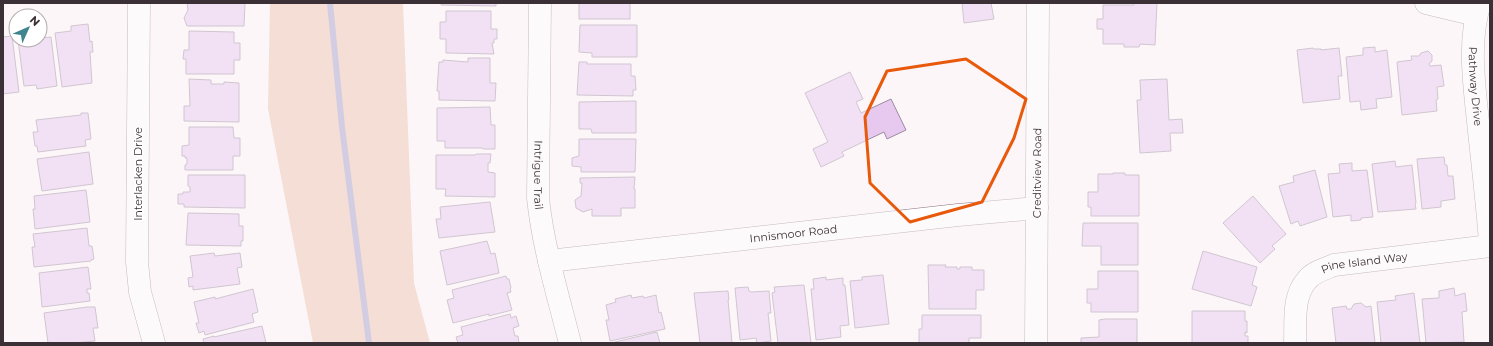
<svg xmlns="http://www.w3.org/2000/svg" width="1493" height="346" viewBox="0 0 1493 346" font-family="Montserrat,sans-serif">
  <rect width="100%" height="100%" fill="#fcf6f8"/>
  <polygon fill="#edc1ad" points="270,3 403,3 414,283 430,343 313,343 268,109"/>
  <g fill="none" stroke-linecap="round" stroke-linejoin="round">
    <polyline stroke="#a09bc7" stroke-width="6" points="330,3 342,127 369,343"/>
  </g>
  <g fill="#e7c8ef" stroke="#9c8ca0">
    <polygon points="187,3 245,3 244,26 187,26 184,18 188,10"/>
    <polygon points="441,3 496,3 496,6 441,5"/>
    <rect x="579" y="3" width="51" height="16"/>
    <polygon points="962,3 991,3 994,19 964,23"/>
    <polygon points="1134,3 1157,3 1155,45 1140,44 1139,47 1124,47 1124,44 1103,44 1103,29 1097,29 1097,19 1103,19 1103,5 1134,5"/>
    <polygon points="446,11 491,11 491,29 497,29 497,39 494,39 494,43 492,43 494,54 446,53 446,39 440,39 440,22 446,22"/>
    <polygon points="88,24 90,42 92,41 93,52 90,52 92,83 62,87 55,33 71,31 71,26"/>
    <polygon points="580,25 637,25 637,57 592,57 592,53 579,52"/>
    <polygon points="189,31 234,32 234,43 240,43 240,60 234,60 234,74 186,74 186,59 183,59 184,50 189,50"/>
    <polygon points="12,36 19,92 3,94 3,37"/>
    <polygon points="51,37 57,86 37,89 36,85 24,86 18,40 40,40 40,38"/>
    <polygon points="1375,47 1375,52 1387,50 1392,97 1376,99 1377,108 1361,110 1360,101 1350,102 1346,57 1363,55 1363,48"/>
    <polygon points="1313,48 1314,49 1321,49 1321,50 1339,48 1342,76 1338,76 1340,99 1303,103 1297,50"/>
    <polygon points="1428,51 1432,55 1432,61 1429,64 1430,66 1441,65 1444,86 1437,87 1438,99 1436,100 1437,111 1402,115 1397,62 1412,60 1411,56 1419,56 1421,53"/>
    <polygon points="468,58 490,58 490,83 496,83 495,101 439,100 439,91 437,91 439,62 443,62 443,60 468,62"/>
    <polygon points="579,62 587,62 587,64 631,64 631,76 635,76 636,90 633,90 633,96 577,95"/>
    <polygon points="850,72 863,99 856,102 861,113 891,99 906,130 887,139 884,132 842,152 844,156 821,167 813,149 828,142 805,93"/>
    <polygon points="189,79 211,80 211,84 224,84 224,82 239,83 239,122 184,121 184,106 190,106"/>
    <polygon points="1167,79 1169,120 1182,119 1183,133 1170,133 1171,151 1140,153 1137,100 1141,100 1140,80"/>
    <polygon points="636,101 636,133 592,133 591,129 579,129 579,102"/>
    <polygon points="490,107 491,124 491,125 495,125 495,149 483,149 482,148 445,148 445,141 437,141 437,108"/>
    <polygon points="81,113 88,113 91,139 85,140 86,146 38,152 37,146 35,146 33,132 38,132 36,120 81,115"/>
    <polygon points="189,127 233,127 234,138 240,138 240,156 233,156 233,170 185,170 185,165 187,164 187,158 185,158 185,156 182,156 182,146 189,145"/>
    <polygon points="579,139 636,139 635,172 581,172 581,167 572,166 572,158 579,156"/>
    <polygon points="89,152 93,184 42,191 37,159"/>
    <polygon points="476,154 491,154 490,163 488,163 488,172 495,173 495,197 445,196 446,189 436,189 436,155 475,155"/>
    <polygon points="1444,157 1445,165 1447,165 1448,176 1453,176 1455,199 1441,201 1441,207 1422,209 1417,159"/>
    <polygon points="1395,161 1396,167 1412,165 1416,203 1415,204 1416,209 1378,212 1372,164"/>
    <polygon points="1352,163 1352,171 1367,170 1373,217 1361,218 1361,220 1351,221 1351,215 1333,217 1328,174 1340,173 1339,164"/>
    <polygon points="1315,170 1327,217 1300,226 1298,221 1291,224 1279,186 1294,182 1293,176"/>
    <polygon points="1113,173 1125,173 1125,175 1139,175 1139,216 1091,216 1091,207 1088,207 1088,192 1098,192 1098,174 1113,174"/>
    <polygon points="188,175 245,175 245,208 184,207 184,204 178,204 178,194 183,194 183,192 190,192 190,187 188,186"/>
    <polygon points="635,177 634,189 635,189 635,208 621,208 621,216 592,216 592,209 583,212 576,208 575,200 581,196 582,183 580,183 580,178"/>
    <polygon points="86,190 90,222 35,229 33,209 35,209 34,196"/>
    <polygon points="1253,196 1286,234 1272,246 1275,249 1260,263 1223,223"/>
    <polygon points="490,202 495,232 439,238 436,219 441,219 440,207"/>
    <polygon points="188,213 239,214 239,226 243,226 243,241 241,241 241,246 186,245"/>
    <polygon points="1083,223 1138,223 1138,265 1101,265 1101,246 1082,246"/>
    <polygon points="87,228 89,246 92,246 94,259 91,260 91,261 34,267 32,247 35,247 33,234"/>
    <polygon points="487,241 491,254 495,253 499,273 447,285 440,251"/>
    <polygon points="1203,251 1257,267 1252,285 1257,287 1251,306 1192,289"/>
    <polygon points="214,253 215,256 240,253 242,267 237,268 240,284 193,290 193,286 189,287 188,278 193,277 190,256"/>
    <polygon points="928,265 946,265 945,267 957,267 957,269 960,269 960,267 972,267 972,270 984,270 984,290 976,290 976,309 929,309"/>
    <polygon points="88,267 91,289 87,289 87,293 89,293 90,301 42,307 39,273"/>
    <polygon points="1098,271 1138,271 1138,312 1091,312 1091,303 1087,303 1087,289 1098,289"/>
    <polygon points="883,275 889,324 855,328 850,281 862,280 862,277"/>
    <polygon points="506,276 507,279 509,279 511,288 510,289 511,292 507,293 512,310 489,316 489,314 453,323 447,300 454,298 452,290"/>
    <polygon points="826,277 826,280 843,278 843,285 845,285 849,325 840,326 841,337 816,340 811,289 814,289 813,279"/>
    <polygon points="804,285 811,343 778,343 772,293 775,292 774,287"/>
    <polygon points="748,287 749,291 751,292 769,291 771,313 768,313 771,341 757,343 756,338 740,340 735,288"/>
    <polygon points="1454,288 1455,296 1465,293 1467,311 1462,312 1464,342 1426,343 1422,299 1439,298 1439,291"/>
    <polygon points="253,289 258,312 252,314 254,322 205,335 204,331 199,333 196,323 199,323 194,302 215,297 215,299"/>
    <polygon points="728,291 729,300 728,300 732,343 700,343 694,293"/>
    <polygon points="1414,293 1420,343 1381,343 1377,302 1396,300 1395,296"/>
    <polygon points="631,295 632,298 643,296 644,298 656,295 659,313 661,312 665,329 610,341 606,320 609,320 606,305 616,302 615,299"/>
    <polygon points="1361,303 1366,307 1371,306 1375,343 1336,343 1332,308 1346,306 1347,309 1351,309 1354,304"/>
    <polygon points="87,307 95,307 98,328 93,328 95,341 74,343 48,343 44,313"/>
    <polygon points="1192,311 1245,311 1245,321 1247,321 1247,333 1245,332 1245,336 1248,336 1248,343 1192,343"/>
    <polygon points="510,314 511,318 516,316 519,326 513,328 515,336 518,336 519,343 458,343 456,337 463,335 461,327"/>
    <polygon points="922,315 981,315 981,338 969,338 969,343 919,343 919,329 922,329"/>
    <polygon points="1105,319 1137,319 1137,343 1081,343 1081,338 1099,337 1099,320"/>
    <polygon points="262,326 266,343 204,343 203,339 214,336 214,337"/>
    <polygon points="657,332 660,343 611,343"/>
  </g>
  <g fill="none" stroke-linecap="round" stroke-linejoin="round">
    <defs>
      <g id="minor">
        <polyline points="139,3 137,262 140,292 154,343"/>
        <path id="s1" d="M540,3L538,198C543,247 558,295 570,343"/>
        <polyline points="1426,3 1476,15"/>
        <path id="s2" d="M1480,3C1467,43 1475,90 1479,131C1483,168 1487,204 1490,241"/>
        <path id="s3" d="M549,261L958,215L1037,208"/>
        <path id="s4" d="M1036,343L1038,3"/>
        <path id="s5" d="M1295,343C1296,322 1292,297 1307,280C1313,272 1325,269 1334,265L1490,246"/>
      </g>
    </defs>
    <use href="#minor" stroke="#89717d" stroke-width="23"/>
    <use href="#minor" stroke="#fff" stroke-width="22"/>
  </g>
  <path d="M0 0H1493V346H0ZM966,59L1026,99L1014,138L982,202L910,222L870,183L865,117L887,71Z" fill="#fcf6f8" fill-opacity=".55" fill-rule="evenodd"/>
  <path fill="none" stroke="#e8590c" stroke-width="3" stroke-linejoin="round" d="M966,59L1026,99L1014,138L982,202L910,222L870,183L865,117L887,71Z"/>
  <g text-anchor="middle" stroke-width="3" stroke-linejoin="round" paint-order="stroke">
    <g font-size="11" fill="#3b3035" stroke="#fff">
      <text dy="4" stroke="none"><textPath href="#s2" startOffset="84">Pathway Drive</textPath></text>
      <text dy="4" stroke="none"><textPath href="#s4" startOffset="170">Creditview Road</textPath></text>
      <text transform="translate(138 174) rotate(-90)" y="4">Interlacken Drive</text>
      <text dy="4" stroke="none"><textPath href="#s1" startOffset="172">Intrigue Trail</textPath></text>
      <text dy="4" stroke="none"><textPath href="#s3" startOffset="246">Innismoor Road</textPath></text>
      <text dy="4" stroke="none"><textPath href="#s5" startOffset="127">Pine Island Way</textPath></text>
    </g>
  </g>
  <rect width="1493" height="346" fill="none" stroke="#3b3035" stroke-width="8"/>
  <g transform="translate(28 28) rotate(45)"><circle r="19" fill="#ffffff" stroke="#b1acae"/>
  <path d="M0-3L7 15L0 10L-7 15Z" fill="#3e858d"/>
  <text y="-6" font-size="11" font-weight="bold" text-anchor="middle" fill="#3b3035">N</text>
  </g>
</svg>
